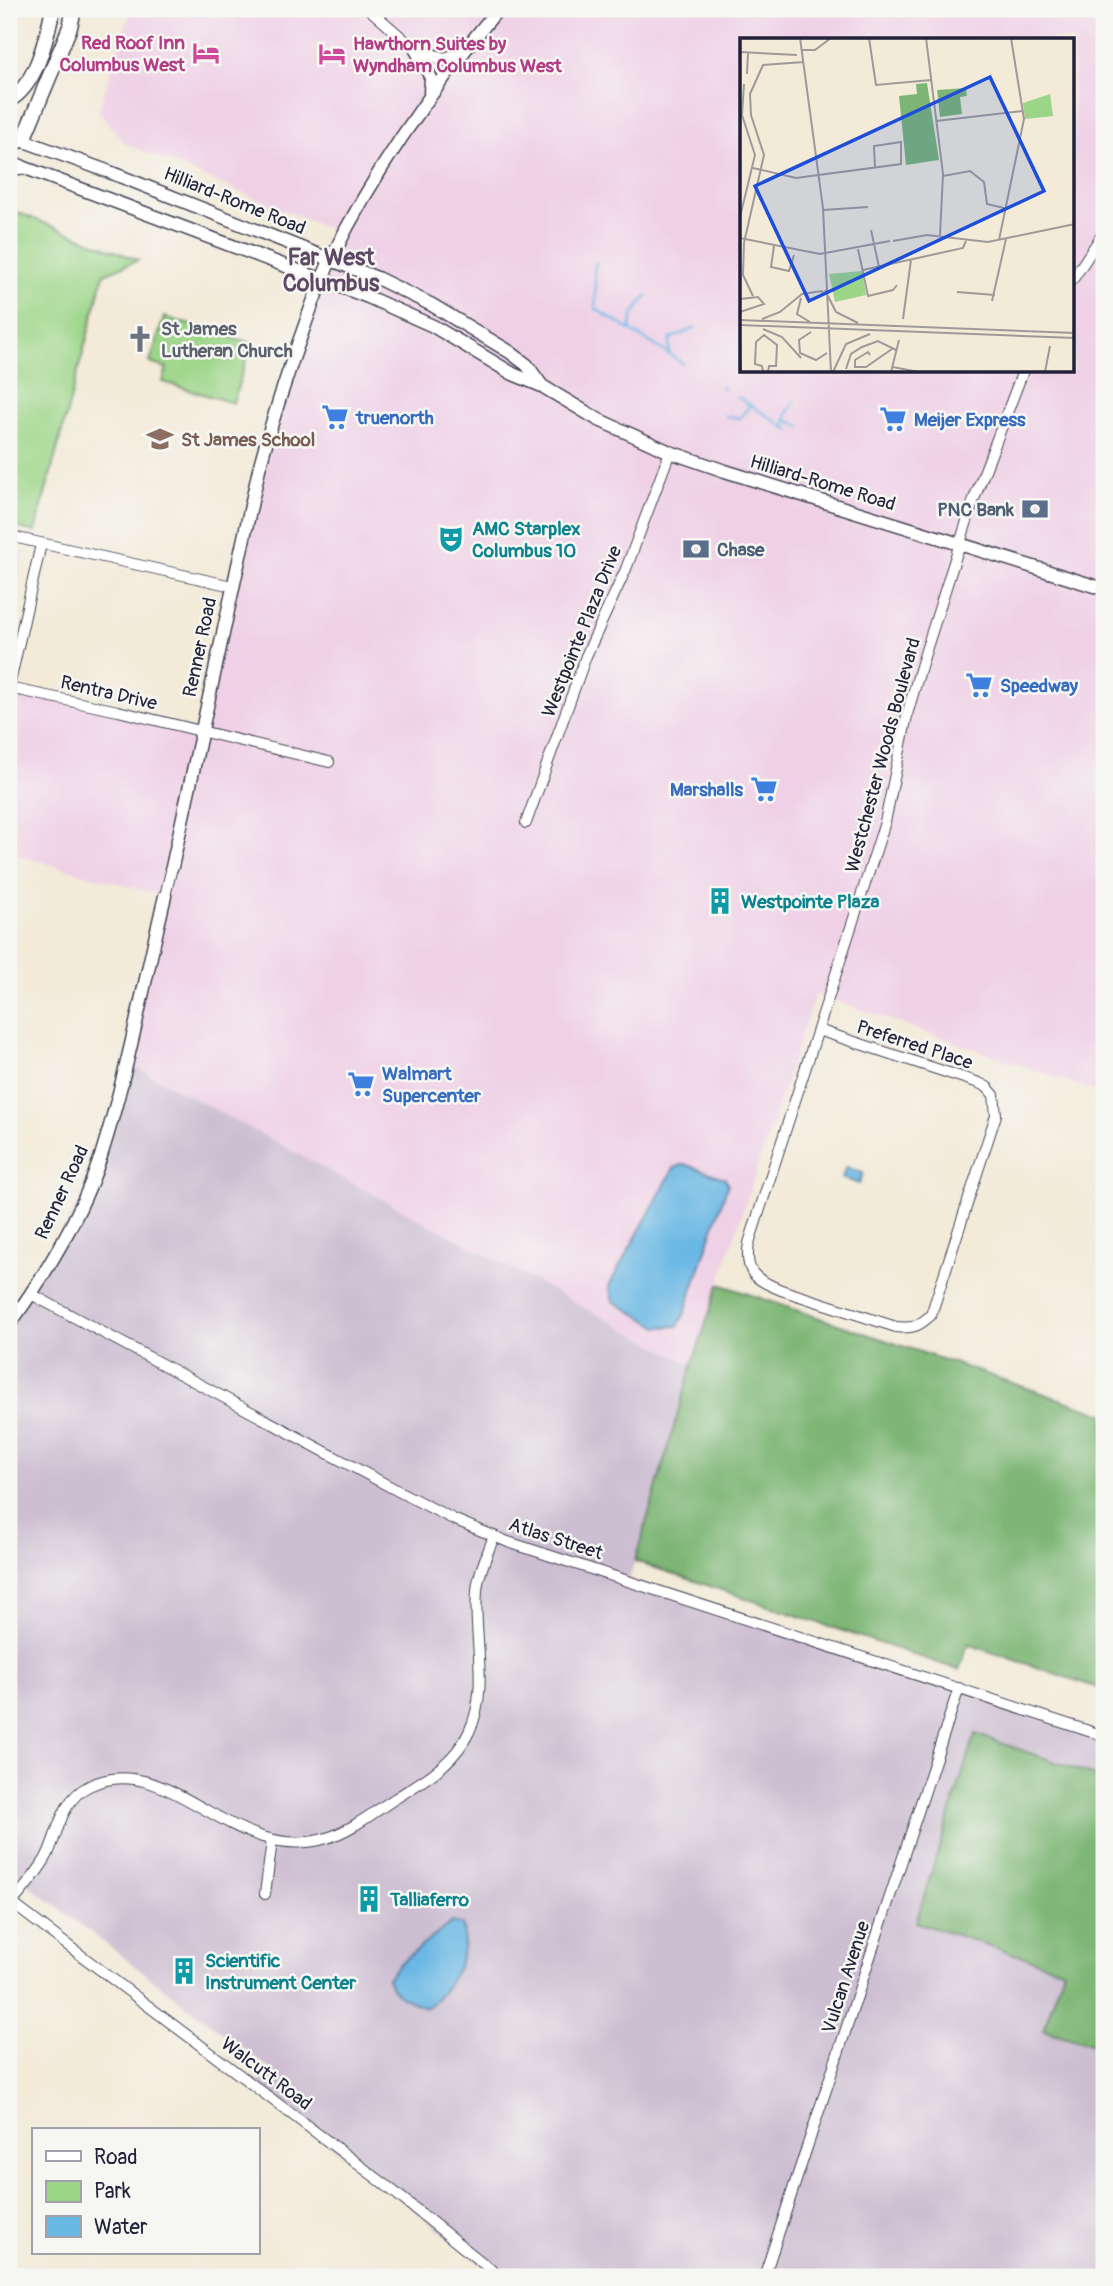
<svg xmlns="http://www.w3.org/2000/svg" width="1113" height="2286" viewBox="0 0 1113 2286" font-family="Pangolin,sans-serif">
  <rect width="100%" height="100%" fill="#f6f6f2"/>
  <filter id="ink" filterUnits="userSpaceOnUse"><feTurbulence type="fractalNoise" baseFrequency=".0143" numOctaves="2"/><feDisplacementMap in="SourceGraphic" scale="14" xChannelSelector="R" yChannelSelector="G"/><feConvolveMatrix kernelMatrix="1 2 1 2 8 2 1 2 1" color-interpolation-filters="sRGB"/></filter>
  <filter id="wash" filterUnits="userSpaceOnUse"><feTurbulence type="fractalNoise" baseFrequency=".00686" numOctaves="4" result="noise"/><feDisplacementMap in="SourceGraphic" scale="28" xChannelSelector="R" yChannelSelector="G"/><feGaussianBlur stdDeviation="1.57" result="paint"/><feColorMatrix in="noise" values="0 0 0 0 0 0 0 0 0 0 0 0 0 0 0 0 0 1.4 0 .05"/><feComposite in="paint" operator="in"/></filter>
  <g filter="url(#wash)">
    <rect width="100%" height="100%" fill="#f3ead8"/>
    <g fill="#efd0e6" fill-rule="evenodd">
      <path d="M131,9H1104V1094L815,994L692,1365L126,1062L164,896L9,853V688L200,732L259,469L343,235L126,144L98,112ZM742,40H1073V371H742Z"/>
      <polygon points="9,548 24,552 9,623"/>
    </g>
    <polygon fill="#cdbed2" points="126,1062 692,1365 629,1580 1104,1736 1104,2277 500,2277 254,2085 270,2069 9,1870 9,1325 87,1189"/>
    <g fill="#9cd588" stroke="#5f7c62" stroke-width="2">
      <polygon points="9,209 138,260 104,274 35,532 9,525"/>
      <polygon points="164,317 251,343 233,403 163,382 167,368 150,363"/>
    </g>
    <g fill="#7db674" stroke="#506c58" stroke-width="2">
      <polygon points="719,1284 1104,1414 1104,1690 968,1644 959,1670 635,1561 692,1365"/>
      <polygon points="975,1734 1104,1779 1104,2048 1043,2030 1064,1970 916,1922"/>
    </g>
    <g fill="#6ab8e4" stroke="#466d90" stroke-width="2">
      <polygon points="684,1164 725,1178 728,1184 684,1315 678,1326 659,1327 613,1301 609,1286 674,1168"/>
      <polygon points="846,1167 863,1173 859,1184 842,1178"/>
      <path d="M452,1922L462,1924C470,1955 451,1987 427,2007C410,2002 393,1996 387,1978L398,1965Z"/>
    </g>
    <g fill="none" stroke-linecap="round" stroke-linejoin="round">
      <g stroke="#6ab8e4" stroke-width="2.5">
        <polyline points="597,262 594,267 596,309 630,330"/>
        <polyline points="647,295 633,315 630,330 669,354"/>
        <polyline points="683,364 669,354 670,339 695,328"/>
        <polyline points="721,387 723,388"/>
        <polyline points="738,397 791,431"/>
        <polyline points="726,416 740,418 750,405"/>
        <polyline points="786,420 802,427"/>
        <polyline points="785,427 787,414 794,401"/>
      </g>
    </g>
  </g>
  <g filter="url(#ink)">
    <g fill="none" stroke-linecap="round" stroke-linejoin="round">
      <defs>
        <g id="minor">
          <polyline points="369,9 416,50"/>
          <polyline points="1073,279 1104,232"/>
          <polyline points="9,536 232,586"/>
          <polyline points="9,687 41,544"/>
          <polyline points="9,688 118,711 329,762"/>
          <polyline points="526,823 586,656 626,569 670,452"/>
          <polyline points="165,896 172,867"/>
          <path d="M818,1030L979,1083L987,1087L994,1095L996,1115L931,1315C919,1326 913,1329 896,1327L781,1290C755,1279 744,1273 749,1243L885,822L908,711L922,663L974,499L1023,371"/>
          <polyline points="31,1294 402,1493 453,1519 508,1542 1104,1736"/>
          <polyline points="265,1894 272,1841"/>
          <polyline points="9,1901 383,2183 500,2277"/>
          <path d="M12,1903C24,1888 38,1873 47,1856C59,1831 61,1800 89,1786C169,1747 233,1867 327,1838C352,1830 374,1812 396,1798C424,1780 454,1764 469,1732C490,1689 473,1637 477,1591C478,1573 488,1553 494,1536"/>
          <polyline points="764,2277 959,1688"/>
        </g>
        <g id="major">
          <polyline points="416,50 431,78 430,92"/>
          <polyline points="416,50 444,59 460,54"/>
          <polyline points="16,138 107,171 377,278 432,305 510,352 527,365 542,386"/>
          <polyline points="12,163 368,297 433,326 513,374 542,386 599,420 670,452 725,471 1104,589"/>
          <path d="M172,867L259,469C270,427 283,387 297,347C308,317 318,285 332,257C376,167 435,85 498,9"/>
          <path d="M9,1325C45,1276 82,1214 101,1156C128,1071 144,982 165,896"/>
        </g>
        <g id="highway">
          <path d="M9,100C37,85 46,38 53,9"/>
          <polyline points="9,142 23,140 70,27 74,9"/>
          <polyline points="9,166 21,167"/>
        </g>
      </defs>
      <use href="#minor" stroke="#414053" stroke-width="12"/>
      <use href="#major" stroke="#414053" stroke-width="15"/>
      <use href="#highway" stroke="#414053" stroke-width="17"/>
      <use href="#minor" stroke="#fff" stroke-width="10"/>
      <use href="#major" stroke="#fff" stroke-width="12"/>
      <use href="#highway" stroke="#fff" stroke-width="14"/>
    </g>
  </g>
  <defs>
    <symbol id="hotel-bare" viewBox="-9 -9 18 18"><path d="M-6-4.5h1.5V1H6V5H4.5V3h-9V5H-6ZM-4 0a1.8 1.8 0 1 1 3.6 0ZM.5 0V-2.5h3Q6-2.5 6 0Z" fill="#d1479c" stroke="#f6f6f2" stroke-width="2.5" paint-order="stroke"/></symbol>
    <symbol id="church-bare" viewBox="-9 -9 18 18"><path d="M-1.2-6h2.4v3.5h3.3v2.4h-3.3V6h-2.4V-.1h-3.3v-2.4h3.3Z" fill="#6b7280" stroke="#f6f6f2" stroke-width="2.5" paint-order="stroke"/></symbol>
    <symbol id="supermarket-bare" viewBox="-9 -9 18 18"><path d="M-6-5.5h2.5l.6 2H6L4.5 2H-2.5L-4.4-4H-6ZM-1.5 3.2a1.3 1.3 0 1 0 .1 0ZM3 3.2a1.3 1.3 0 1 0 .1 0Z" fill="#3f7fe0" stroke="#f6f6f2" stroke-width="2.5" paint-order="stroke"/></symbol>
    <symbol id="school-bare" viewBox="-9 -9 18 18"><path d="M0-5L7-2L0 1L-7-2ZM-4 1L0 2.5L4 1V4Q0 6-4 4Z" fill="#8d6e63" stroke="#f6f6f2" stroke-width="2.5" paint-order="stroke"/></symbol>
    <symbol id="bank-bare" viewBox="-9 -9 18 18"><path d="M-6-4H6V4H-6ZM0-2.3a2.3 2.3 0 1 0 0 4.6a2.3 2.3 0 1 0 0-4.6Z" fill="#5c6f8a" stroke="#f6f6f2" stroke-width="2.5" paint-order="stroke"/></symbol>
    <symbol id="theatre-bare" viewBox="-9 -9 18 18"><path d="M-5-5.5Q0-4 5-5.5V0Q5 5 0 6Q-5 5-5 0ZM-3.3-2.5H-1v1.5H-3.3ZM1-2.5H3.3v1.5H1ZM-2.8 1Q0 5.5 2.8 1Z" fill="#0f9aa8" stroke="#f6f6f2" stroke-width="2.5" paint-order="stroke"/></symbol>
    <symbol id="building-bare" viewBox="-9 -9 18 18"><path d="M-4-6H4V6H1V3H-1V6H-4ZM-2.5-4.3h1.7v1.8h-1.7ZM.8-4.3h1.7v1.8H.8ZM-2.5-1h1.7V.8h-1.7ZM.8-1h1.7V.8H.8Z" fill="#0f9aa8" stroke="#f6f6f2" stroke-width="2.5" paint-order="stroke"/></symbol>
  </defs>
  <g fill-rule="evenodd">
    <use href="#hotel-bare" x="187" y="34" width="38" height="38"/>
    <use href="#hotel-bare" x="313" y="35" width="38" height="38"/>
    <use href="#church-bare" x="121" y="320" width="38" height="38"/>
    <use href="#supermarket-bare" x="316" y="398" width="38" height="38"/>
    <use href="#supermarket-bare" x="874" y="400" width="38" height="38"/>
    <use href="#school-bare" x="141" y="420" width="38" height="38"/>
    <use href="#bank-bare" x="1016" y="490" width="38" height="38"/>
    <use href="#theatre-bare" x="432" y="520" width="38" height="38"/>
    <use href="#bank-bare" x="677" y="530" width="38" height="38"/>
    <use href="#supermarket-bare" x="960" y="666" width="38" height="38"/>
    <use href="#supermarket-bare" x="745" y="770" width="38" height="38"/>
    <use href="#building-bare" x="701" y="882" width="38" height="38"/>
    <use href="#supermarket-bare" x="342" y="1065" width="38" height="38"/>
    <use href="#building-bare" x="350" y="1880" width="38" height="38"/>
    <use href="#building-bare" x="165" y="1952" width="38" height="38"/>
  </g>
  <g text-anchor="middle" stroke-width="5" stroke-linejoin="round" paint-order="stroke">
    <g font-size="19" font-weight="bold" fill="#b23c85" stroke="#f6f6f2" text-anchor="end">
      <text x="185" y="49">Red Roof Inn<tspan x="185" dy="22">Columbus West</tspan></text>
      <text x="353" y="50" text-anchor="start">Hawthorn Suites by<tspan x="353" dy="22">Wyndham Columbus West</tspan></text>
    </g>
    <g font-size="19" fill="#22223b" stroke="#f6f6f2">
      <text transform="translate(235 200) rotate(22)" y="7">Hilliard-Rome Road</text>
      <text transform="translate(823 482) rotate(17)" y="7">Hilliard-Rome Road</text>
      <text transform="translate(581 631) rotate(-68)" y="7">Westpointe Plaza Drive</text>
      <text transform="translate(199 647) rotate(-78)" y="7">Renner Road</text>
      <text transform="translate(109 692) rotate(13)" y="7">Rentra Drive</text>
      <text transform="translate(882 755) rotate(-75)" y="7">Westchester Woods Boulevard</text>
      <text transform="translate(915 1044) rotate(18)" y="7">Preferred Place</text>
      <text transform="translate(61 1192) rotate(-65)" y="7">Renner Road</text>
      <text transform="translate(556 1538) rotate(18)" y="7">Atlas Street</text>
      <text transform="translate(845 1977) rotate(-72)" y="7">Vulcan Avenue</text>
      <text transform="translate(267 2073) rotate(37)" y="7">Walcutt Road</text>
    </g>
    <g font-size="19" font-weight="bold" fill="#5b616d" stroke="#f6f6f2" text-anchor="start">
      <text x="161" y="335">St James<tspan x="161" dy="22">Lutheran Church</tspan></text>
    </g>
    <g font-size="19" font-weight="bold" fill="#366cbe" stroke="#f6f6f2" text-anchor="start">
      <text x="356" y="424">truenorth</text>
      <text x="914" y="426">Meijer Express</text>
      <text x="1000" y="692">Speedway</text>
      <text x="743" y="796" text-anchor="end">Marshalls</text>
      <text x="382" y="1080">Walmart<tspan x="382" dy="22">Supercenter</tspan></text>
    </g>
    <g font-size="19" font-weight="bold" fill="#785e54" stroke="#f6f6f2" text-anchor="start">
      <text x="181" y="446">St James School</text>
    </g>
    <g font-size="19" font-weight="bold" fill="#4e5e75" stroke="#f6f6f2" text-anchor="end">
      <text x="1014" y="516">PNC Bank</text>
      <text x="717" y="556" text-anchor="start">Chase</text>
    </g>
    <g font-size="19" font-weight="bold" fill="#0d838f" stroke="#f6f6f2" text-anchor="start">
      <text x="472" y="535">AMC Starplex<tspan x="472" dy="22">Columbus 10</tspan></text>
      <text x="741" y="908">Westpointe Plaza</text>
      <text x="390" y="1906">Talliaferro</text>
      <text x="205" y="1967">Scientific<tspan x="205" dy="22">Instrument Center</tspan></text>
    </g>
    <g font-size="23" font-weight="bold" fill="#5f4865" stroke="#f6f6f2">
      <text x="331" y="265">Far West<tspan x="331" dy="26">Columbus</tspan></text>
    </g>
  </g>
  <g transform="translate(740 38)">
    <rect width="334" height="334" fill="#f3ead8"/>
    <path d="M310,56L313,78L285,81L283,65ZM122,233L126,257L95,264L89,236Z" fill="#9cd588"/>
    <path d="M187,45L199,122L166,127L159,58L177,56L176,46ZM226,50L227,58L220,59L222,76L200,79L197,52Z" fill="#7db674"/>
    <path fill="none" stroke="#9f9a99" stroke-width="2" d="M60,0L83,170L91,334M129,0L136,47L191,42M186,0L203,136L200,197M62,12H75L91,0M0,14L57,17M7,36L8,15M196,83L283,73M13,130L56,140L161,126V104L134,108L135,129M203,138L230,133L244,144L247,166L264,170M83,172L128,169M0,179L15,117L2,77L4,46M131,192L139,229M0,200L80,216L150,203M259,202L284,81L271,0M153,203L187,197L248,204L335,186M34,208L31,229L49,233L54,217M118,211L128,258L153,252L157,247M123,232L223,210L226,203M85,252L96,274L118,285M217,254L255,257M13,258L3,237L4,205L24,117L11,77L10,56L23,27L64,24M61,260L57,276L70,284M0,261L18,259L24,266L0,274M252,263L266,201M22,281L40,274L62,256L82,253L84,257M163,281L171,222M0,282L335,295M0,287L335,300M23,291L42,299L61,320M71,294L59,302L60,315L76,322L87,315M0,302L1,334M130,317L128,314L115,322V329H126L152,311M153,329L178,334M106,331L111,316L122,309L138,303L156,312M23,334L22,328L15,326L16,304L24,297L37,307L36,328H29L28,334M45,334H67M93,334L106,306L130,296M151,334L159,302M305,334L310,308"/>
    <path fill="#1d4ed8" fill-opacity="0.15" stroke="#1d4ed8" stroke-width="3.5" d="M250,39L304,153L69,263L15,148Z"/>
    <rect width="334" height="334" fill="none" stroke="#22223b" stroke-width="3.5"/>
  </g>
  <rect width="1113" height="2286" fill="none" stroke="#f6f6f2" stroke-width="35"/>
  <rect x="32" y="2128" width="228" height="126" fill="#f6f6f2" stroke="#a1a1a9" stroke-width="2"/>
  <rect x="46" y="2151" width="35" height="10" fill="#ffffff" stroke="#a1a1a9" stroke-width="2"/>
  <text x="94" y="2164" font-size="21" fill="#22223b">Road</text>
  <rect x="46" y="2181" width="35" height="21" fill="#9cd588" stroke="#a1a1a9" stroke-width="2"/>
  <text x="94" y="2198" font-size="21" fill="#22223b">Park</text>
  <rect x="46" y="2216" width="35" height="21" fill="#6ab8e4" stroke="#a1a1a9" stroke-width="2"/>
  <text x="94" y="2234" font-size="21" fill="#22223b">Water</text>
</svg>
